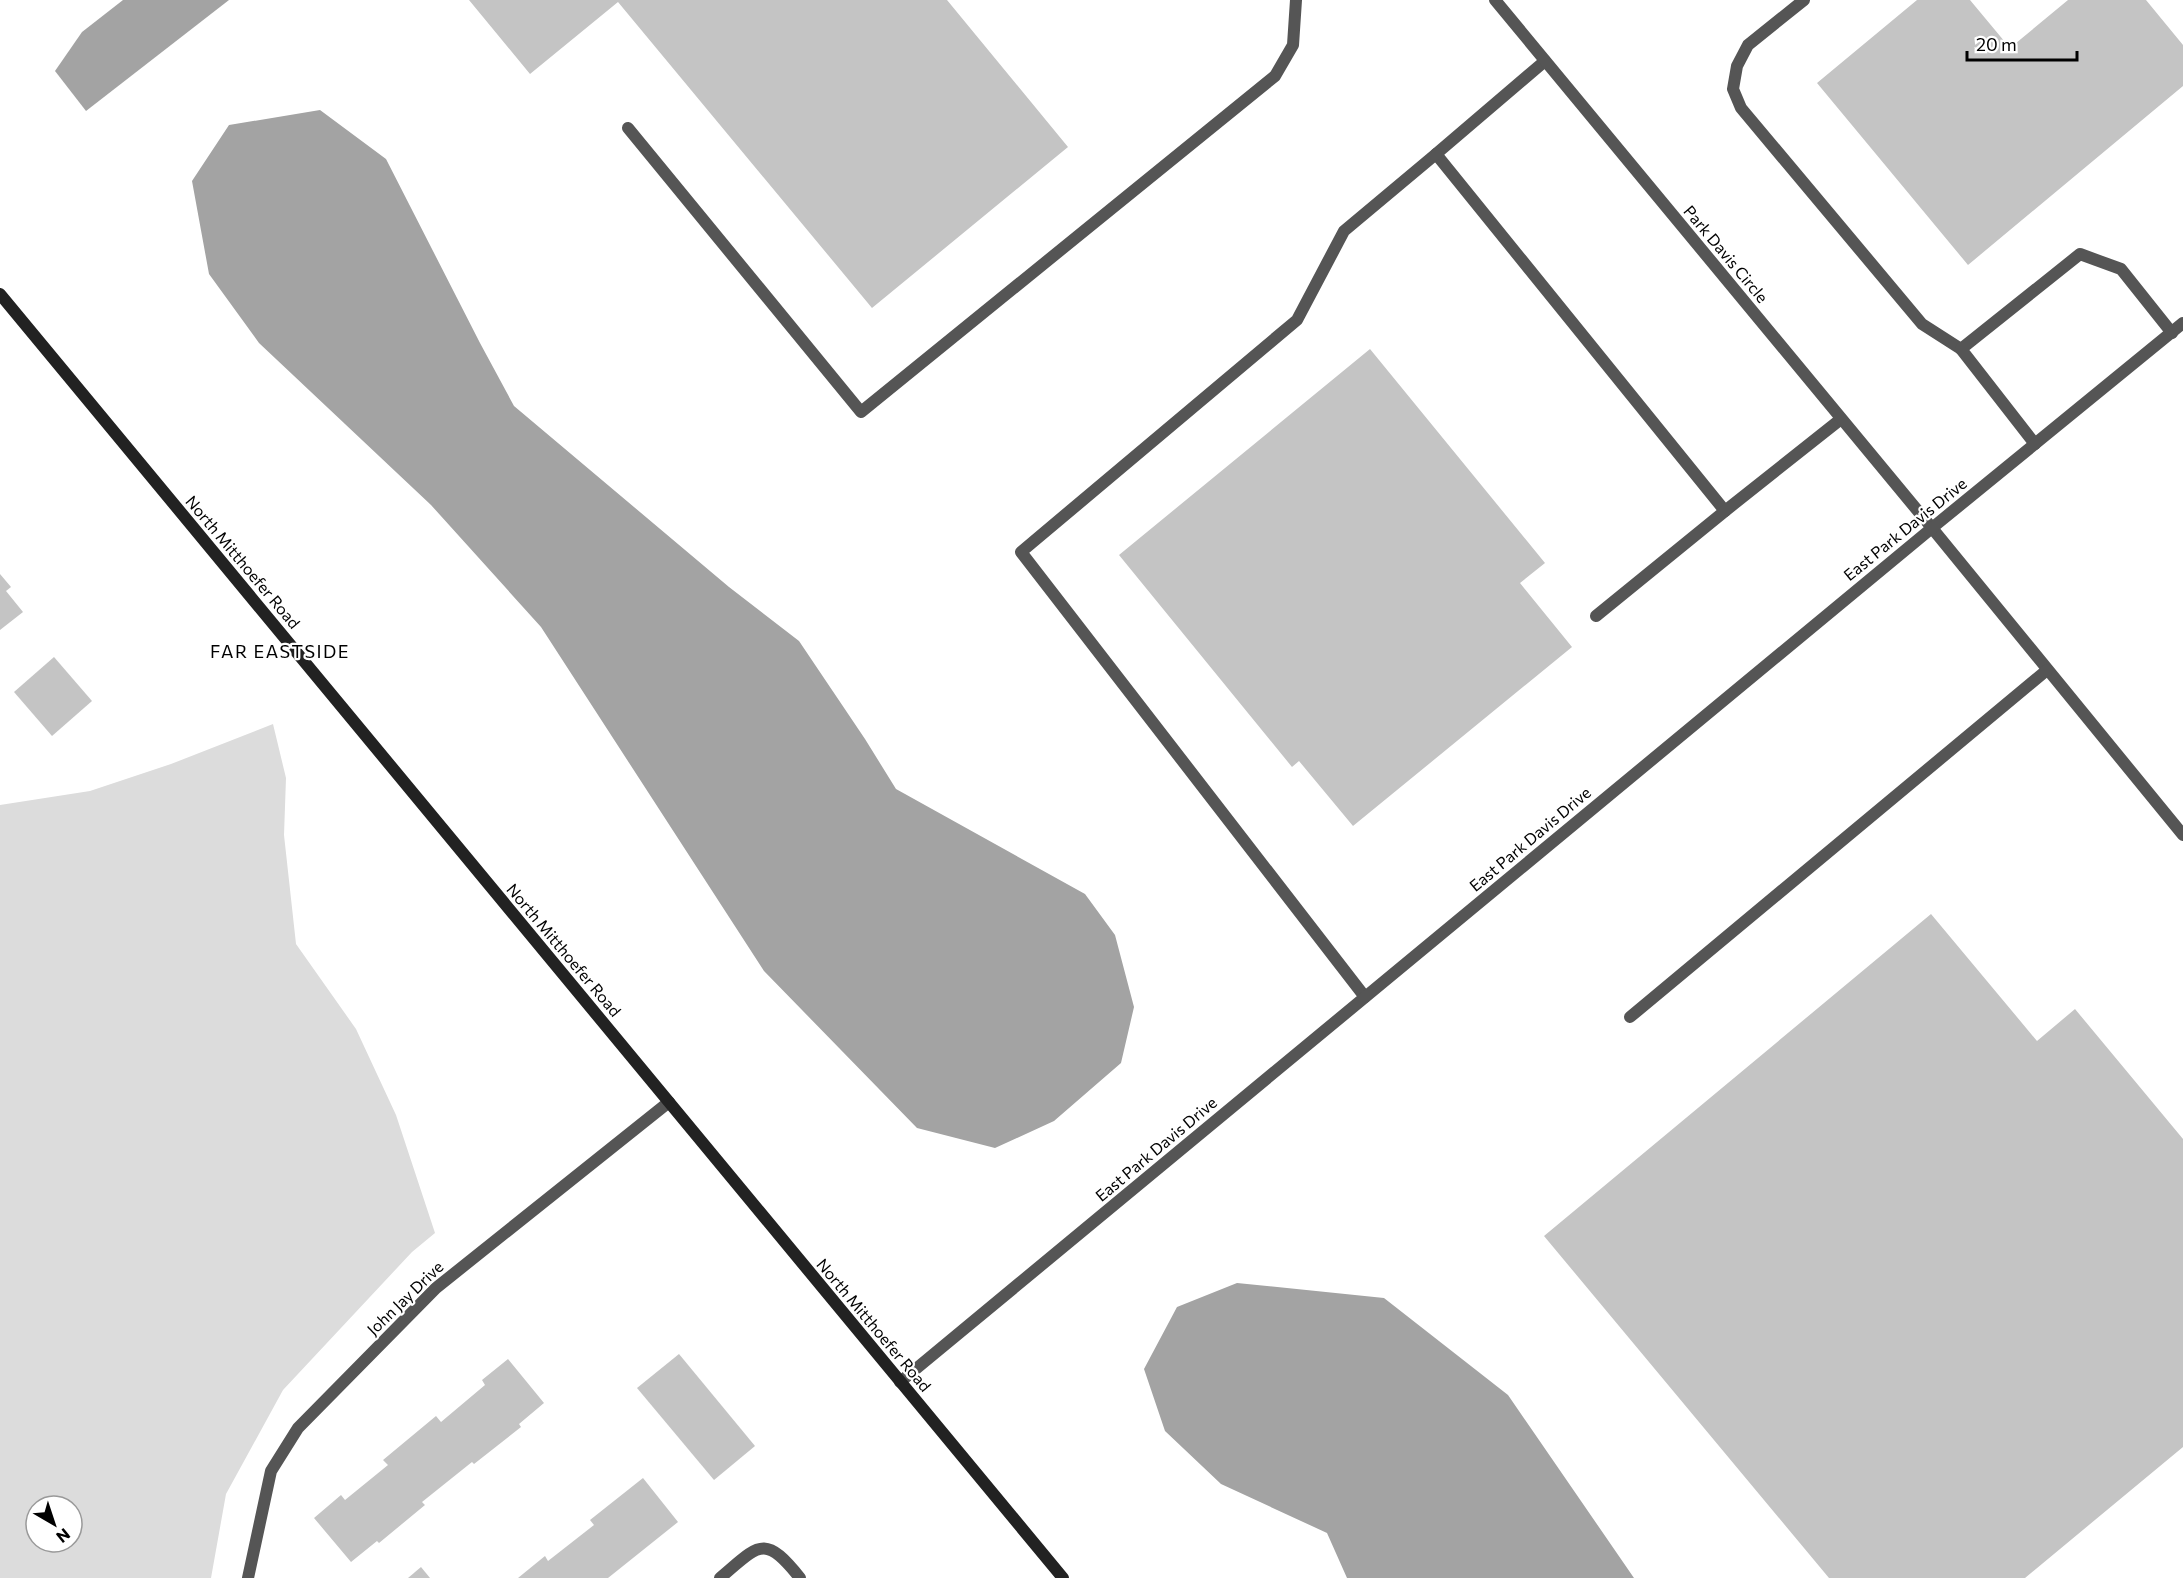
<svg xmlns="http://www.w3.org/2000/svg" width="2183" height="1578" viewBox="0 0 2183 1578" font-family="Commissioner,sans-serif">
  <rect width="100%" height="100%" fill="#fff"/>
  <path fill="#dcdcdc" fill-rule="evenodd" d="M273,724L286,778L284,835L296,944L356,1029L396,1115L435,1233L412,1252L283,1390L226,1494L211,1578H0V805L90,791L171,764ZM36,1506H72V1542H36Z"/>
  <g fill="#a3a3a3">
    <polygon points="123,0 229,0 86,111 55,71 82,32"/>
    <polygon points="320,110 386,159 480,343 514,406 729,587 799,641 865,739 896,789 1085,894 1115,935 1134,1007 1121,1063 1054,1121 995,1148 917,1128 764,971 541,627 431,505 259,343 209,274 192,181 229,125"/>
    <polygon points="1237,1283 1384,1298 1508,1395 1634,1578 1347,1578 1327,1533 1221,1484 1165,1431 1144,1369 1177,1307"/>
  </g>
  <g fill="#c4c4c4">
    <polygon points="469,0 947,0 1068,147 872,308 618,2 530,74"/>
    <polygon points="1917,0 1970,0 2010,48 2068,0 2146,0 2183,45 2183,86 1968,265 1817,83"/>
    <polygon points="1370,349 1545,563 1520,583 1572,647 1353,826 1299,761 1292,767 1119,555"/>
    <polygon points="0,574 11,587 6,591 23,612 0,630"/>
    <polygon points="54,657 92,701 52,736 14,692"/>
    <polygon points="1931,914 2037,1041 2075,1009 2183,1139 2183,1447 2025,1578 1829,1578 1544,1236"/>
    <polygon points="679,1354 755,1446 714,1480 637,1388"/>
    <polygon points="508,1359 544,1403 519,1424 521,1427 474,1464 472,1462 422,1502 425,1505 379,1543 377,1541 351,1562 314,1518 341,1495 345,1500 388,1465 383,1460 436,1416 441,1422 485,1385 482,1380"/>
    <polygon points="643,1478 678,1522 608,1578 518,1578 545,1556 548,1561 594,1525 590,1520"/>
    <polygon points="421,1567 430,1578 408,1578"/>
  </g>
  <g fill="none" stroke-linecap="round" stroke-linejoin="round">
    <g stroke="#555" stroke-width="12">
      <polyline points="1804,0 1748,45 1737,66 1733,89 1741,108 1922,324 1961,349"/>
      <polyline points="1545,61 1436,154 1725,511"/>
      <polyline points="628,128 861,412 1275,76 1293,45 1296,0"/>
      <polyline points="2035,444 1961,349 2080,254 2121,269 2172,333"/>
      <polyline points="1932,528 2183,835"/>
      <polyline points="1596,616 1725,511 1841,419"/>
      <polyline points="1365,997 1021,552 1297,320 1344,231 1436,154"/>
      <polyline points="1630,1017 2047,670"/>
      <path d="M720,1578C759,1545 764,1533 800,1578"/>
    </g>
    <g stroke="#555" stroke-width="12">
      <polyline points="1495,0 1932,528"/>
      <polyline points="900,1382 1932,528 2183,323"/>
      <polyline points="248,1578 271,1471 298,1428 436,1288 669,1102"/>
    </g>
    <polyline stroke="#222" stroke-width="12" points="0,294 1063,1578"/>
  </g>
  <g text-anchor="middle" stroke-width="4.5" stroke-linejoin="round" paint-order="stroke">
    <g font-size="16" fill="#000" stroke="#fff">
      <text transform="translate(1726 254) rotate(50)" y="6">Park Davis Circle</text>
      <text transform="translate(1905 529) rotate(-39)" y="6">East Park Davis Drive</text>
      <text transform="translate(243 562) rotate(50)" y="6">North Mitthoefer Road</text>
      <text transform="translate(1530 839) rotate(-40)" y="6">East Park Davis Drive</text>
      <text transform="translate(564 950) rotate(50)" y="6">North Mitthoefer Road</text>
      <text transform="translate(1156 1149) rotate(-40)" y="6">East Park Davis Drive</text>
      <text transform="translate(405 1298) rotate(-44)" y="6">John Jay Drive</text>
      <text transform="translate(874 1325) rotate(50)" y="6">North Mitthoefer Road</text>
    </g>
    <g font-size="18" letter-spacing="1.5" fill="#000" stroke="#fff">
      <text x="280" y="658">FAR EASTSIDE</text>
    </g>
  </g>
  <g transform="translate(54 1524) rotate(141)"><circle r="28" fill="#ffffff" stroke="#999999" stroke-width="1.5"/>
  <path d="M0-4.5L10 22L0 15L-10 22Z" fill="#000000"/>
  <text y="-9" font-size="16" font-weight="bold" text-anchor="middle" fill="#000000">N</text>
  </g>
  <path d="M1967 51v9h110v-9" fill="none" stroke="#000000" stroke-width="3"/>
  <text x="1976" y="51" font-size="18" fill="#000000" stroke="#ffffff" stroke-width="4.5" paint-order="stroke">20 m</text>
</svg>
